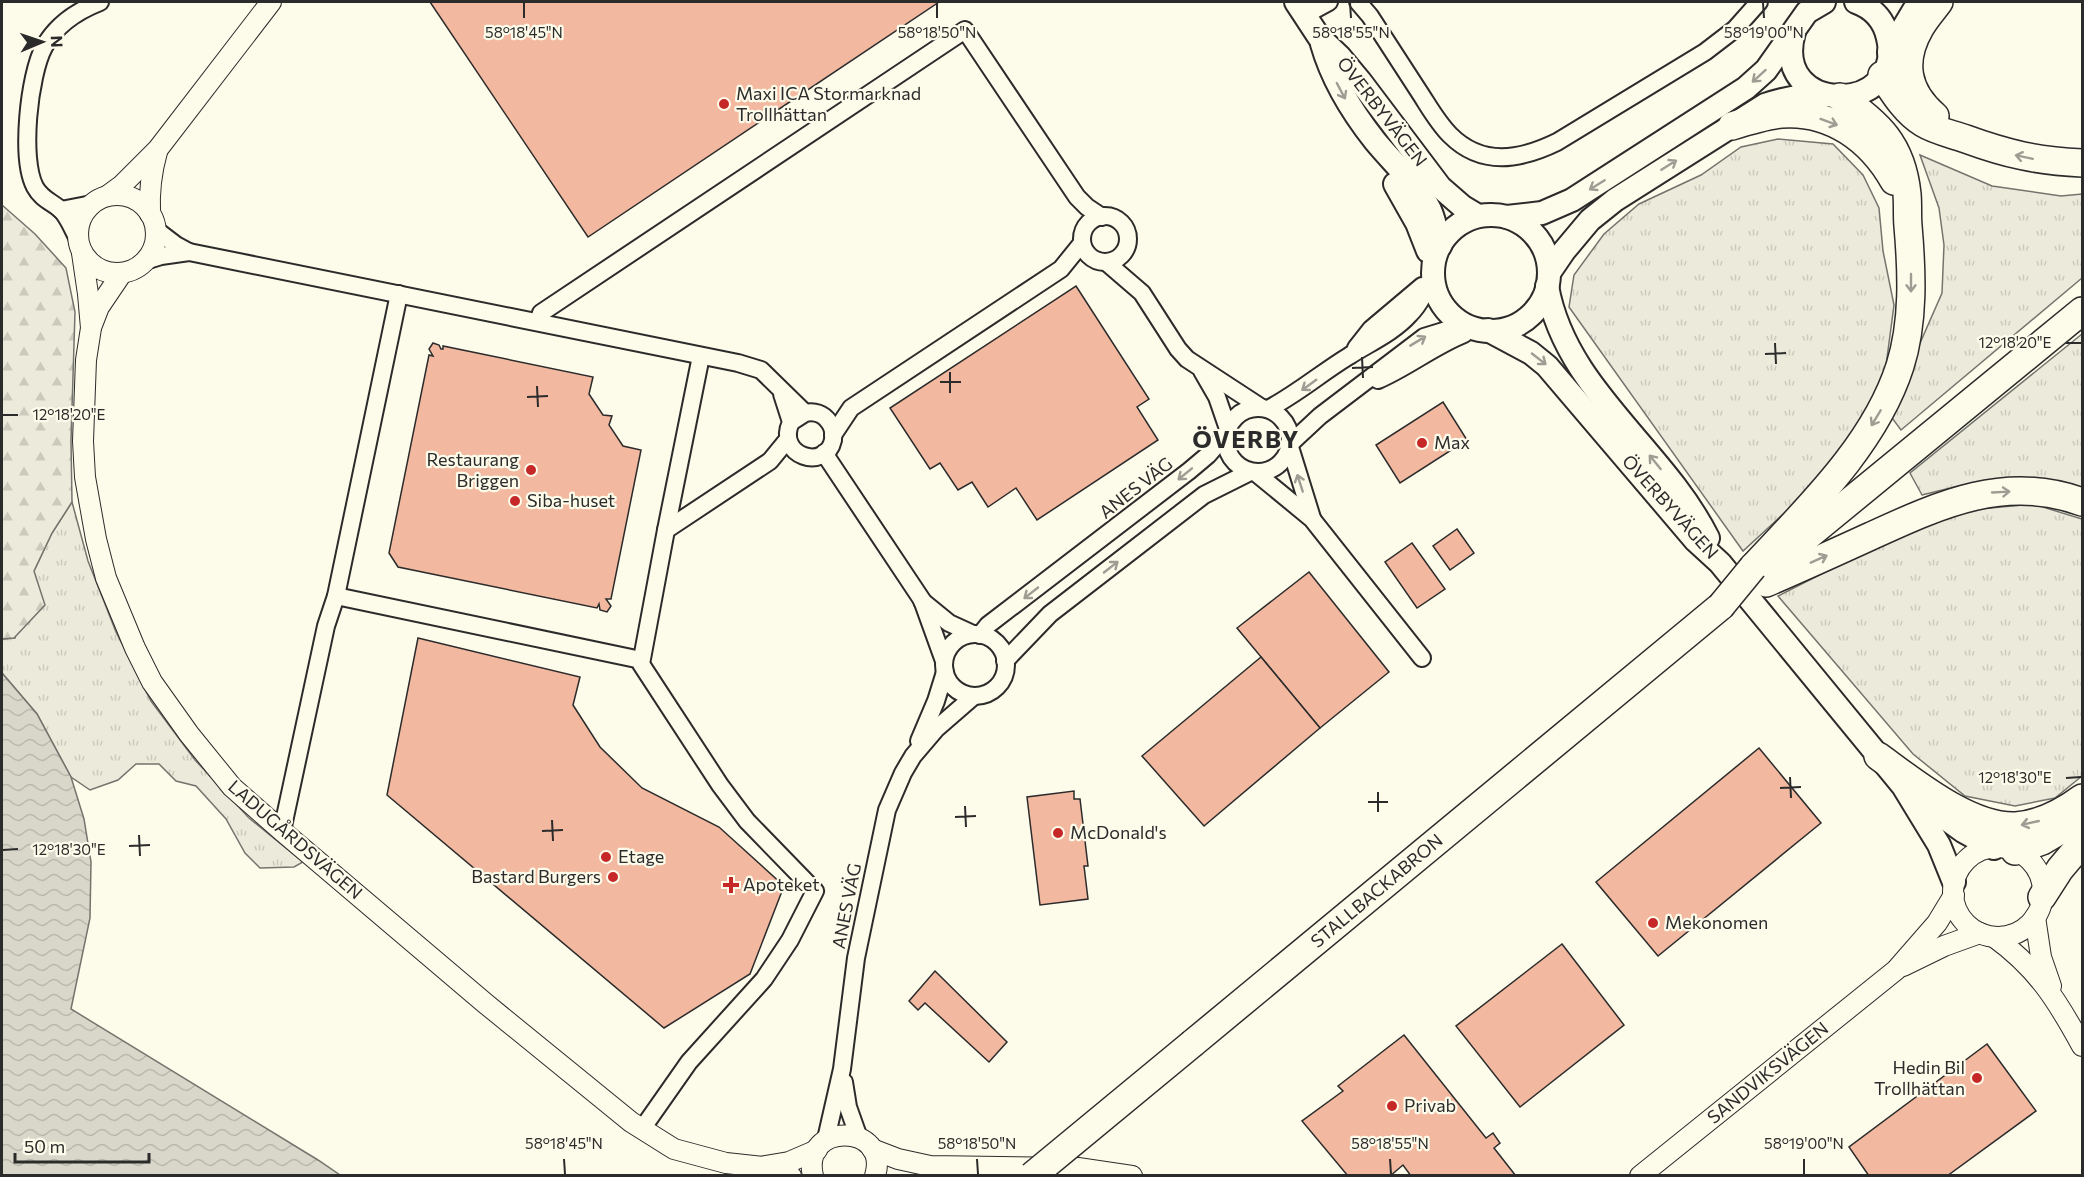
<svg xmlns="http://www.w3.org/2000/svg" width="2084" height="1177" viewBox="0 0 2084 1177" font-family="Commissioner,sans-serif">
  <defs>
    <pattern id="grass-tufts" width="24" height="20" patternUnits="userSpaceOnUse" patternTransform="scale(1.5)"><rect width="24" height="20" fill="#ecebdb"/><path d="M3 7l-1-3M5 7V3M7 7l1-3M15 17l-1-3M17 17v-4M19 17l1-3" fill="none" stroke="#cbcabc"/></pattern>
    <pattern id="forest-firs" width="22" height="20" patternUnits="userSpaceOnUse" patternTransform="scale(1.5)"><rect width="22" height="20" fill="#ecebdb"/><path d="M5 1l3.5 6h-7zM16 11l3.5 6h-7z" fill="#cbcabc"/></pattern>
    <pattern id="water-waves" width="16" height="10" patternUnits="userSpaceOnUse" patternTransform="scale(1.5)"><rect width="16" height="10" fill="#d8d7c9"/><path d="M0 5q4-4 8 0t8 0" fill="none" stroke="#bab9ad"/></pattern>
  </defs>
  <rect width="100%" height="100%" fill="#fdfbea"/>
  <g fill="url(#grass-tufts)" stroke="#74746e" stroke-width="1.5">
    <polygon points="1778,139 1833,144 1863,175 1879,208 1883,251 1894,305 1885,373 1853,436 1806,493 1743,551 1569,307 1574,275 1604,234 1639,204 1701,175 1741,147"/>
    <polygon points="1920,155 1992,186 2061,196 2082,194 2082,278 1901,430 1889,414 1942,293 1944,245 1939,208"/>
    <path d="M2082,334V493C2072,489 2062,485 2052,482C2010,470 1963,485 1922,495L1910,473Z"/>
    <polygon points="72,502 88,561 116,632 151,701 195,760 249,818 303,862 294,867 260,868 245,853 226,819 196,786 176,781 159,764 136,764 118,780 90,790 71,777 37,714 2,673 2,639 15,638 34,571 52,533"/>
    <polygon points="2033,504 2082,519 2082,776 2055,798 2015,806 1965,796 1913,754 1778,596 1868,550 1959,511"/>
  </g>
  <polygon fill="url(#forest-firs)" stroke="#74746e" stroke-width="1.5" points="2,205 35,234 66,268 75,312 71,441 72,502 52,533 34,571 45,605 14,638 2,639"/>
  <polygon fill="url(#water-waves)" stroke="#74746e" stroke-width="1.5" points="2,673 37,714 71,777 84,819 91,862 90,918 71,1009 318,1160 340,1175 2,1175"/>
  <g fill="#f2b8a0" stroke="#2b2b2b" stroke-width="1.5">
    <polygon points="430,2 939,2 588,237"/>
    <polygon points="1076,286 1149,399 1137,407 1158,440 1037,520 1016,488 988,507 972,482 958,490 940,463 930,469 890,408"/>
    <polygon points="433,343 439,345 441,349 443,349 443,346 593,377 589,394 603,415 612,416 609,425 623,446 641,450 611,599 606,599 611,606 607,612 600,610 599,604 597,608 398,567 389,553 429,355 433,356 429,349"/>
    <polygon points="1443,402 1467,440 1400,483 1376,445"/>
    <polygon points="1457,529 1474,553 1450,570 1433,546"/>
    <polygon points="1412,543 1445,589 1417,608 1385,562"/>
    <polygon points="1309,572 1389,672 1320,728 1237,628"/>
    <polygon points="418,638 580,677 573,705 600,747 642,788 719,827 784,886 750,974 664,1028 387,795"/>
    <polygon points="1261,657 1320,728 1204,826 1142,756"/>
    <polygon points="1759,748 1821,823 1658,956 1596,882"/>
    <polygon points="1074,791 1074,799 1080,799 1088,866 1084,866 1088,899 1040,905 1027,797"/>
    <polygon points="1562,944 1624,1025 1520,1107 1456,1026"/>
    <polygon points="935,971 1007,1042 989,1062 925,1003 918,1010 909,1001"/>
    <polygon points="1404,1035 1486,1138 1493,1133 1500,1143 1494,1148 1516,1176 1411,1176 1403,1165 1390,1176 1348,1176 1302,1121 1343,1091 1338,1086"/>
    <polygon points="1987,1044 2036,1111 1947,1176 1869,1176 1849,1147"/>
  </g>
  <g fill="none" stroke-linecap="round" stroke-linejoin="round">
    <defs>
      <g id="minor">
        <path d="M1358,2L1370,16C1386,41 1402,65 1418,90C1428,105 1437,122 1450,135C1482,167 1520,160 1557,142L1705,52L1735,29L1759,2"/>
        <polyline points="1305,15 1329,2"/>
        <polyline points="61,210 92,204"/>
        <circle cx="1105" cy="239" r="23"/>
        <polyline points="155,229 176,245 189,252"/>
        <path d="M78,239C73,230 69,219 62,211C53,202 42,200 35,187C20,159 29,75 44,47C56,25 77,11 100,2"/>
        <polyline points="145,261 161,256 189,252 738,363 761,370 805,413"/>
        <polyline points="1106,262 1142,293 1178,349 1187,359 1262,408"/>
        <polyline points="538,322 541,313 965,30 1077,197 1087,207 1102,217"/>
        <polyline points="1356,348 1371,329 1422,286"/>
        <polyline points="1202,371 1217,397 1228,429"/>
        <path d="M1378,380C1408,367 1434,346 1464,334"/>
        <path d="M782,394L791,422C775,456 826,472 833,440C834,433 833,427 829,422C823,413 814,411 805,413L791,422"/>
        <circle cx="1258" cy="440" r="32"/>
        <path d="M1268,409C1297,394 1321,373 1349,356C1369,343 1393,333 1410,314C1421,303 1427,288 1433,274"/>
        <polyline points="833,435 851,408 1061,269 1082,243"/>
        <polyline points="1291,443 1320,416 1424,337 1450,329 1477,329"/>
        <polyline points="1290,447 1312,518"/>
        <polyline points="824,453 922,600 944,661"/>
        <polyline points="1256,473 1312,519 1422,658"/>
        <polyline points="666,530 701,356"/>
        <polyline points="336,596 641,660"/>
        <polyline points="922,601 949,623 973,634"/>
        <circle cx="975" cy="665" r="31"/>
        <polyline points="980,635 988,625 1189,471 1208,455 1227,433"/>
        <polyline points="1005,661 1050,614 1204,495 1250,472"/>
        <polyline points="919,741 936,701 945,672"/>
        <polyline points="282,831 326,626 336,596 399,294"/>
        <polyline points="844,1082 848,1107 859,1138"/>
        <polyline points="642,1129 689,1062 764,979 790,940 815,891 747,821 720,785 641,664 666,530 770,461 788,439"/>
        <polyline points="826,1139 842,1069 856,958 887,810 903,773 913,756 936,729 974,696"/>
      </g>
      <g id="tertiary">
        <circle cx="117" cy="234" r="39"/>
        <polyline points="107,196 122,185 158,149 271,2"/>
        <path d="M150,214C149,192 151,173 157,152"/>
        <polyline points="82,253 88,294 91,328 86,360 83,441 85,477 96,539 106,578 135,648 152,682 189,734 232,787 282,831 486,1004 631,1122 674,1149 726,1163 763,1167 791,1176"/>
        <polyline points="92,325 99,307 122,273"/>
        <circle cx="1998" cy="892" r="45"/>
        <polyline points="2035,917 2041,957 2051,986"/>
        <path d="M1994,937C2037,968 2057,1000 2082,1046"/>
        <polyline points="1903,966 1944,946 1980,933"/>
        <polyline points="872,1149 898,1159 930,1166 1078,1168 1132,1176"/>
        <polyline points="765,1166 789,1162 817,1150"/>
        <path d="M813,1176C800,1121 891,1123 875,1176"/>
        <polyline points="1640,1176 1896,970 1937,923 1954,895"/>
      </g>
      <g id="secondary">
        <polyline points="1296,2 1319,37 1340,57 1360,81 1440,187 1463,207 1478,216"/>
        <path d="M1794,32C1770,117 1906,116 1888,38C1884,20 1873,8 1856,2"/>
        <path d="M1322,44C1332,79 1352,112 1375,141C1393,163 1417,184 1430,210C1435,221 1437,234 1440,246"/>
        <polyline points="1889,52 1914,10 1924,2"/>
        <polyline points="1395,184 1417,223 1428,251"/>
        <circle cx="1491" cy="273" r="58"/>
        <polyline points="1507,217 1542,213 1572,200 1746,88 1766,70 1807,12 1824,2"/>
        <path d="M1549,273L1564,251L1590,220L1615,200L1765,105C1785,98 1803,95 1824,95"/>
        <path d="M1547,286C1565,389 1663,448 1708,538"/>
        <polyline points="1488,330 1531,353 1547,366 1696,541 1720,563 1903,786 1939,845 1954,882"/>
        <polyline points="1920,800 1963,831 1994,848"/>
      </g>
      <g id="trunk">
        <path d="M1882,75C1893,92 1905,112 1923,123C1936,131 1952,134 1966,139C2007,154 2038,161 2082,163"/>
        <path d="M1935,116C1906,91 1901,61 1920,28C1925,19 1933,10 1939,2"/>
        <path d="M1732,126C1748,121 1764,116 1781,114C1831,110 1871,140 1894,181"/>
        <polyline points="1782,557 2082,311"/>
        <path d="M1753,567C1808,508 1875,444 1900,366C1914,322 1912,272 1908,226C1907,215 1908,205 1907,194C1902,145 1879,123 1840,97"/>
        <path d="M1766,583C1801,568 1836,552 1871,536C1941,504 2006,474 2082,502"/>
        <path d="M1878,756C1914,782 1970,828 2016,826C2040,824 2063,812 2082,798"/>
        <polyline points="2015,851 2042,841 2081,818"/>
        <polyline points="2042,897 2060,869 2082,843"/>
        <polyline points="1193,1043 1721,606"/>
      </g>
    </defs>
    <use href="#minor" stroke="#2b2b2b" stroke-width="20"/>
    <use href="#tertiary" stroke="#2b2b2b" stroke-width="22"/>
    <use href="#secondary" stroke="#2b2b2b" stroke-width="26"/>
    <use href="#trunk" stroke="#2b2b2b" stroke-width="30"/>
    <use href="#minor" stroke="#fdfbea" stroke-width="16"/>
    <use href="#tertiary" stroke="#fdfbea" stroke-width="20"/>
    <use href="#secondary" stroke="#fdfbea" stroke-width="22"/>
    <use href="#trunk" stroke="#fdfbea" stroke-width="27"/>
    <defs>
      <g id="trunk-bridge">
        <polyline points="1721,606 1753,567"/>
        <polyline points="1032,1176 1193,1043"/>
      </g>
    </defs>
    <use href="#trunk-bridge" stroke="#2b2b2b" stroke-width="30" stroke-linecap="butt"/>
    <use href="#trunk-bridge" stroke="#fdfbea" stroke-width="27"/>
  </g>
  <defs><path id="oneway-shaft" d="M-6 0H5M1.5-3L5.5 0L1.5 3" fill="none" stroke-width="1.6" stroke-linecap="round" stroke-linejoin="round" transform="scale(1.5)"/></defs>
  <g stroke="#9e9d94">
    <use href="#oneway-shaft" transform="translate(1759 76) rotate(138)"/>
    <use href="#oneway-shaft" transform="translate(1341 91) rotate(62)"/>
    <use href="#oneway-shaft" transform="translate(1829 122) rotate(20)"/>
    <use href="#oneway-shaft" transform="translate(2024 157) rotate(-168)"/>
    <use href="#oneway-shaft" transform="translate(1669 165) rotate(-32)"/>
    <use href="#oneway-shaft" transform="translate(1597 185) rotate(148)"/>
    <use href="#oneway-shaft" transform="translate(1911 283) rotate(90)"/>
    <use href="#oneway-shaft" transform="translate(1418 341) rotate(-31)"/>
    <use href="#oneway-shaft" transform="translate(1539 359) rotate(38)"/>
    <use href="#oneway-shaft" transform="translate(1309 385) rotate(144)"/>
    <use href="#oneway-shaft" transform="translate(1876 418) rotate(121)"/>
    <use href="#oneway-shaft" transform="translate(1655 462) rotate(-129)"/>
    <use href="#oneway-shaft" transform="translate(1185 474) rotate(141)"/>
    <use href="#oneway-shaft" transform="translate(1300 483) rotate(-108)"/>
    <use href="#oneway-shaft" transform="translate(2001 492) rotate(-3)"/>
    <use href="#oneway-shaft" transform="translate(1819 559) rotate(-24)"/>
    <use href="#oneway-shaft" transform="translate(1111 567) rotate(-38)"/>
    <use href="#oneway-shaft" transform="translate(1031 593) rotate(142)"/>
    <use href="#oneway-shaft" transform="translate(2030 823) rotate(167)"/>
  </g>
  <path fill="none" stroke="#2b2b2b" stroke-width="2" d="M524,3V18M937,3V18M1350,3L1351,18M1763,3L1764,18M1775,343L1776,364M2066,343H2081M1765,354L1786,353M1362,357L1363,378M1352,368L1373,367M950,372V393M940,382H961M537,386L538,407M527,397L548,396M3,415H18M1790,777L1791,798M2066,778L2081,777M1780,788L1801,787M1378,792V812M1368,802H1388M965,806L966,827M955,817L976,816M552,820L553,841M542,831L563,830M139,835L140,856M129,846L150,845M3,850L18,849M564,1159L565,1174M977,1159L978,1174M1390,1159L1391,1174M1804,1159V1174"/>
  <g fill="#c62828" stroke="#fdfbea" stroke-width="2">
    <circle cx="724" cy="104" r="6"/>
    <circle cx="1422" cy="443" r="6"/>
    <circle cx="531" cy="470" r="6"/>
    <circle cx="515" cy="501" r="6"/>
    <circle cx="1058" cy="833" r="6"/>
    <circle cx="606" cy="857" r="6"/>
    <circle cx="613" cy="877" r="6"/>
    <path d="M728 876h6v6h6v6h-6v6h-6v-6h-6v-6h6z"/>
    <circle cx="1653" cy="923" r="6"/>
    <circle cx="1977" cy="1078" r="6"/>
    <circle cx="1392" cy="1106" r="6"/>
  </g>
  <g text-anchor="middle" stroke-width="4.5" stroke-linejoin="round" paint-order="stroke">
    <g font-size="18" fill="#2b2b2b" stroke="#fdfbea" text-anchor="start">
      <text x="736" y="100">Maxi ICA Stormarknad<tspan x="736" dy="21">Trollhättan</tspan></text>
      <text x="1434" y="449">Max</text>
      <text x="519" y="466" text-anchor="end">Restaurang<tspan x="519" dy="21">Briggen</tspan></text>
      <text x="527" y="507">Siba-huset</text>
      <text x="1070" y="839">McDonald's</text>
      <text x="618" y="863">Etage</text>
      <text x="601" y="883" text-anchor="end">Bastard Burgers</text>
      <text x="743" y="891">Apoteket</text>
      <text x="1665" y="929">Mekonomen</text>
      <text x="1965" y="1074" text-anchor="end">Hedin Bil<tspan x="1965" dy="21">Trollhättan</tspan></text>
      <text x="1404" y="1112">Privab</text>
    </g>
    <g font-size="18" fill="#2b2b2b" stroke="#fdfbea">
      <text transform="translate(1382 112) rotate(52)" y="6">ÖVERBYVÄGEN</text>
      <text transform="translate(1136 488) rotate(-38)" y="6">ANES VÄG</text>
      <text transform="translate(1670 507) rotate(48)" y="6">ÖVERBYVÄGEN</text>
      <text transform="translate(295 840) rotate(41)" y="6">LADUGÅRDSVÄGEN</text>
      <text transform="translate(1377 891) rotate(-40)" y="6">STALLBACKABRON</text>
      <text transform="translate(847 906) rotate(-79)" y="6">ANES VÄG</text>
      <text transform="translate(1768 1073) rotate(-39)" y="6">SANDVIKSVÄGEN</text>
    </g>
    <g font-size="24" font-weight="bold" letter-spacing="1.5" fill="#2b2b2b" stroke="#fdfbea">
      <text x="1246" y="448">ÖVERBY</text>
    </g>
  </g>
  <g font-size="15" text-anchor="middle" fill="#2b2b2b" stroke="#fdfbea" stroke-width="4.5" stroke-linejoin="round" paint-order="stroke">
    <text x="524" y="38">58°18'45"N</text>
    <text x="937" y="38">58°18'50"N</text>
    <text x="1351" y="38">58°18'55"N</text>
    <text x="1764" y="38">58°19'00"N</text>
    <text x="2015" y="348">12°18'20"E</text>
    <text x="69" y="420">12°18'20"E</text>
    <text x="2015" y="783">12°18'30"E</text>
    <text x="69" y="855">12°18'30"E</text>
    <text x="564" y="1149">58°18'45"N</text>
    <text x="977" y="1149">58°18'50"N</text>
    <text x="1390" y="1149">58°18'55"N</text>
    <text x="1804" y="1149">58°19'00"N</text>
  </g>
  <rect width="2084" height="1177" fill="none" stroke="#2b2b2b" stroke-width="6"/>
  <g transform="translate(42 42) rotate(88)" stroke="#fdfbea" stroke-width="4.5" paint-order="stroke">
  <path d="M0-4.5L10 22L0 15L-10 22Z" fill="#2b2b2b"/>
  <text y="-9" font-size="16" font-weight="bold" text-anchor="middle" fill="#2b2b2b">N</text>
  </g>
  <path d="M15 1153v9h134v-9" fill="none" stroke="#2b2b2b" stroke-width="3"/>
  <text x="24" y="1153" font-size="18" fill="#2b2b2b" stroke="#fdfbea" stroke-width="4.5" paint-order="stroke">50 m</text>
</svg>
